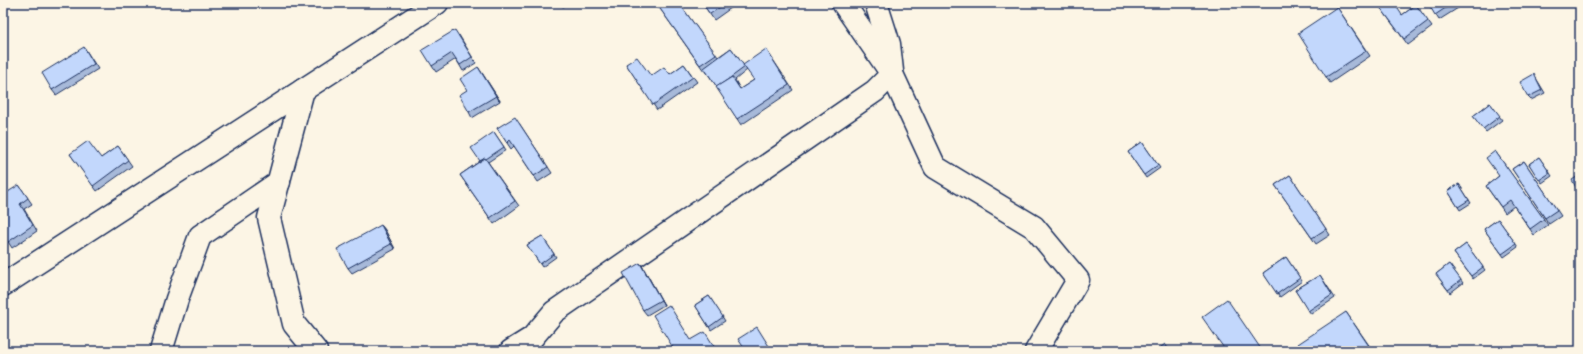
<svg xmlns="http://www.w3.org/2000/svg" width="1583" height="354" viewBox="0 0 1583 354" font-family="Caveat,sans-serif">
  <rect width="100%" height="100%" fill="#fcf5e5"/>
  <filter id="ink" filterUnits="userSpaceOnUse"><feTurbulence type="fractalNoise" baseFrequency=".025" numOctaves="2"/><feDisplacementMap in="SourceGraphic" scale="8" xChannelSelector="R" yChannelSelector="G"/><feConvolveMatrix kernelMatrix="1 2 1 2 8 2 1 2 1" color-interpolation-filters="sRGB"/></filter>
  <g filter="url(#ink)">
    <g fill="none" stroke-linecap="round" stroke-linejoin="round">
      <defs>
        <g id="minor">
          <polyline points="843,3 892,74 935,167 1034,227 1078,280 1036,351"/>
          <polyline points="876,3 889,44 892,71"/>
          <polyline points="303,90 269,218 294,324 316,351"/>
          <polyline points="3,285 437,3"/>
          <polyline points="161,351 177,299 200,236 279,182"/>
          <polyline points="511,351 532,338 554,312 875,91 892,74"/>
        </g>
      </defs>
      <use href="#minor" stroke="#1b2f5e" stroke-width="25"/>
      <use href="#minor" stroke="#fcf5e5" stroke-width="22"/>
    </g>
    <g fill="#a7b9d9" stroke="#1b2f5e">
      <polygon points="560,3 569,3 563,7"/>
      <polygon points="656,3 679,3 718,57 731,48 747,70 735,80 740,89 754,80 766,49 793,90 741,125 717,87 705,70 704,71"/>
      <polygon points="702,3 738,3 714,20"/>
      <polygon points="1377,3 1402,15 1416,5 1432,27 1408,45"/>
      <polygon points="1428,3 1466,3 1439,20"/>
      <polygon points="1337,7 1370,56 1330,83 1326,77"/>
      <polygon points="459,35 476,63 463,71 456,59 436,72 432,66"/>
      <polygon points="84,47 98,69 56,95 52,90"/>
      <polygon points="626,64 651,76 670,74 684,64 697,82 657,110"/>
      <polygon points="482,73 500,101 472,118 469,112 467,90"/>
      <polygon points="1536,78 1545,93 1531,100 1528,97"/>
      <polygon points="1490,103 1502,120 1486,132 1473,116"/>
      <polygon points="519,123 552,173 538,182 514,146 511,149 497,128"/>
      <polygon points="494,132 506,150 488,162 519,206 494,224 460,175 480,161"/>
      <polygon points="1142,142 1160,168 1146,178 1128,152"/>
      <polygon points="118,146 132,166 97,191 70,154 101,158"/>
      <polygon points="1495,151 1548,225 1534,235 1514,206 1505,213 1486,186 1499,176"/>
      <polygon points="1539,157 1552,176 1542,183 1529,164"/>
      <polygon points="1524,161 1561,216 1549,224 1512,169"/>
      <polygon points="1290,175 1330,235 1316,244 1275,185"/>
      <polygon points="1459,184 1471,203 1460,210 1448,191"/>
      <polygon points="19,185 32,204 24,209 37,231 12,248 3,234"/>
      <polygon points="1498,219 1518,247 1504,257 1484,229"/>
      <polygon points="381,225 385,230 395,249 352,273 348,268"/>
      <polygon points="542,236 556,257 542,267 527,245"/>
      <polygon points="1466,244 1485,270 1473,279 1454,253"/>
      <polygon points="1286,257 1302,281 1280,297 1263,273"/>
      <polygon points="640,263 644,269 664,305 647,315 643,310"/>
      <polygon points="1449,264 1463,283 1450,293 1436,274"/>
      <polygon points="1320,275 1335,298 1311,314 1295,290"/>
      <polygon points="709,296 725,321 711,330 695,305"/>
      <polygon points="1346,312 1373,351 1303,351"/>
    </g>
    <g fill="#8896b0" stroke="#1b2f5e">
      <polygon points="478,67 482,73 500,101 496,96"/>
      <polygon points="381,225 385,230 395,249 391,244"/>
      <polygon points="640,263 644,269 664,305 661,300"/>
    </g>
    <g fill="#c2d7fc" stroke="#1b2f5e">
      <polygon points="656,3 679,3 716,54 700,65"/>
      <polygon points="702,3 726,3 710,14"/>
      <polygon points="1377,3 1394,3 1402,15 1416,5 1428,21 1404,39"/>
      <polygon points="1428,3 1453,3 1435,15"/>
      <polygon points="1337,7 1366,51 1326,77 1298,33"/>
      <polygon points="455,30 472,57 460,65 452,53 432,66 422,50"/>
      <polygon points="84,47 94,64 52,90 42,73"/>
      <polygon points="731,48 745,67 730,78 717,87 704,68"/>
      <polygon points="766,49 789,85 737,119 716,87 732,77 740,89 754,80 743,65"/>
      <polygon points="637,57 651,76 664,67 670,74 684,64 693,77 653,105 626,64"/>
      <polygon points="478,67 496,96 469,112 459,95 467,90 460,79"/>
      <polygon points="1534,74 1542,90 1528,97 1520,82"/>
      <polygon points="1490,103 1500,116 1483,129 1473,116"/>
      <polygon points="515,117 548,167 534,176 510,140 507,143 497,128"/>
      <polygon points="494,132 504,147 486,159 485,158 480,161 471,148"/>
      <polygon points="88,141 101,158 118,146 128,160 93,186 70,154"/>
      <polygon points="1142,142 1158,165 1144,175 1128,152"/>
      <polygon points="1495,151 1544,219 1530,229 1510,200 1501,207 1486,186 1499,176 1486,158"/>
      <polygon points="1539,157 1550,173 1539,180 1529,164"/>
      <polygon points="485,158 515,201 490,218 460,175"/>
      <polygon points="1524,161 1557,210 1545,218 1512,169"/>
      <polygon points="1290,175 1326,229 1312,238 1275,185"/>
      <polygon points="1580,175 1580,195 1572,180"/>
      <polygon points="1459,184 1469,200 1458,207 1448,191"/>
      <polygon points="19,185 28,198 20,204 33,225 8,242 3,234 3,195"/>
      <polygon points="1498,219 1516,244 1502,254 1484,229"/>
      <polygon points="381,225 391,244 348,268 337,249"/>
      <polygon points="542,236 554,254 540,264 527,245"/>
      <polygon points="1466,244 1483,267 1471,276 1454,253"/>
      <polygon points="1286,257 1300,278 1277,294 1263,273"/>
      <polygon points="640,263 661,300 643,310 623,273"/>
      <polygon points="1449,264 1461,280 1448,290 1436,274"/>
      <polygon points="1320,275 1332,295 1308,311 1295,290"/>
      <polygon points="709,296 723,317 709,327 695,305"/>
      <polygon points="1227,299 1261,349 1258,351 1226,351 1202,317"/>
      <polygon points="669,305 691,340 705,332 717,351 675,351 653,315"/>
      <polygon points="1346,312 1369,346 1361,351 1303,351 1298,344"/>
      <polygon points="757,327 772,351 746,351 738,339"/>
      <polygon points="1165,344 1170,351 1156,351"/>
    </g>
  </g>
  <rect width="1583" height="354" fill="none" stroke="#fcf5e5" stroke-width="16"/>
  <rect x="8" y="8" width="1567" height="338" fill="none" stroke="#1b2f5e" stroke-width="1.5" filter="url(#ink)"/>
</svg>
